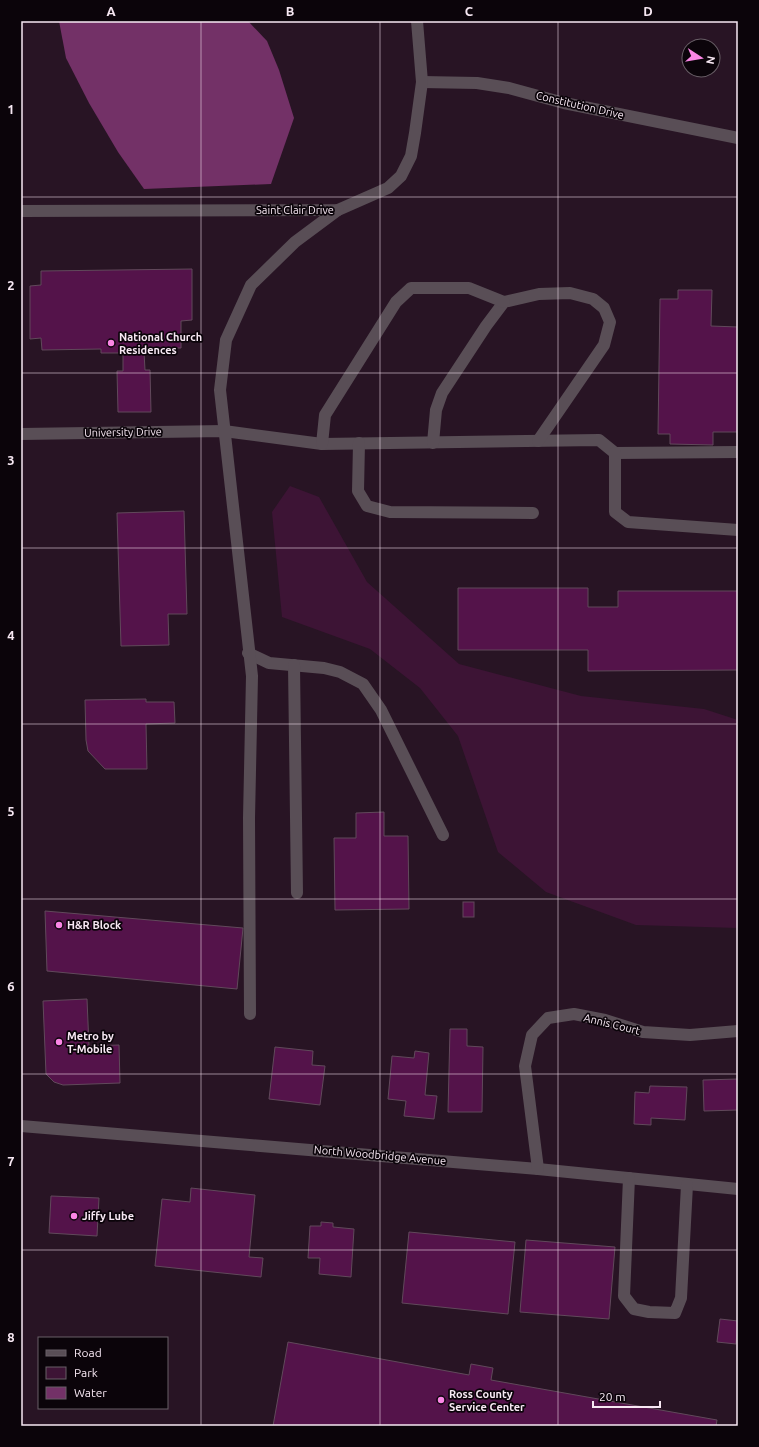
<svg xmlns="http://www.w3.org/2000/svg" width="759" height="1447" viewBox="0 0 759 1447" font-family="Ubuntu,sans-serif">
  <rect width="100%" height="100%" fill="#281424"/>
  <polygon fill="#3d1435" points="290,486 319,497 367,582 459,664 581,696 704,709 738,720 738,928 636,925 546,892 498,852 458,736 420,688 370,649 282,617 272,512"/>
  <polygon fill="#733167" points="59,21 248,21 267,41 279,70 294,118 271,184 144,189 118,152 89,103 66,58"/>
  <g fill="#54134a" stroke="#61495b">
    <polygon points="192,269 192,320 181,321 181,348 168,348 168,352 144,352 145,370 150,370 151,412 118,412 117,371 123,371 123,353 101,353 101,349 42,350 41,338 30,339 30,286 41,285 41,271"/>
    <polygon points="678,290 712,290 711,326 738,327 738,432 713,432 713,445 670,444 670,434 658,434 660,299 678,299"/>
    <polygon points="184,511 187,614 168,614 169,645 121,646 117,513"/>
    <polygon points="458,588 588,588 588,607 618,607 618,591 738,591 738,670 588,671 588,650 458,650"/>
    <polygon points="146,699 146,702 174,702 175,723 146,724 147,769 105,769 88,751 86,740 85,700"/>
    <polygon points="384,812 384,836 408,836 409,909 335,910 334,838 356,838 356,813"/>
    <rect x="463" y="902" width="11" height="15"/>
    <polygon points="45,911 243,928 237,989 47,971"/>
    <polygon points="87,999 89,1046 119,1045 120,1083 63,1085 54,1082 46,1074 43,1001"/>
    <polygon points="450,1029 467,1029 467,1046 483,1047 482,1112 448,1112"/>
    <polygon points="275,1047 313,1051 312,1065 325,1066 320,1105 269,1099"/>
    <polygon points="415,1051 429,1053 425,1095 437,1096 434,1119 404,1116 406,1101 388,1099 392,1056 414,1058"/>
    <polygon points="738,1079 738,1110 704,1111 703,1080"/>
    <polygon points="650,1086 687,1087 685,1120 651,1118 651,1125 634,1124 635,1092 649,1093"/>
    <polygon points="191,1188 255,1195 249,1257 263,1258 261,1277 155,1266 162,1199 190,1202"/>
    <polygon points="51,1196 99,1198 97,1236 49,1233"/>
    <polygon points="321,1222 333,1223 333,1227 354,1229 351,1277 319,1274 320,1258 308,1258 310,1226 321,1226"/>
    <polygon points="409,1232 515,1242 508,1314 402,1303"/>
    <polygon points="526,1240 615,1247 609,1319 520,1312"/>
    <polygon points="720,1319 738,1321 736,1344 717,1342"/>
    <polygon points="288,1342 469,1375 471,1364 493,1368 491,1380 717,1420 716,1426 273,1426"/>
  </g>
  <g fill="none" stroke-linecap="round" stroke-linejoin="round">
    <g stroke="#594e56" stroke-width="12">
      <polyline points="422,82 477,83 509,88 564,103 738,138"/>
      <polyline points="21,211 338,210 388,188 401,176 411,156 415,133 422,82 417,21"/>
      <polyline points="21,434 224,431 322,444 599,440 615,453 738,452"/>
      <polyline points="359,443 358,491 367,506 390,512 533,513"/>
      <polyline points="433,443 436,410 442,393 486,326 504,302 539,294 570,293 593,299 604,308 610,322 604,345 538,441"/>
      <polyline points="322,444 325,415 396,302 411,288 469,288 504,302"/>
      <polyline points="615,453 615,512 628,522 738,530"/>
      <polyline points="248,653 269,663 324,668 340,672 363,684 381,710 443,835"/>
      <polyline points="294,665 297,893"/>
      <polyline points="250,1014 249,818 252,676 220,390 226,340 251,285 295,242 338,210"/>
      <polyline points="21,1126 538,1169 738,1189"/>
      <polyline points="538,1169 525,1066 532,1035 548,1018 574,1014 605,1020 643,1032 690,1035 738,1031"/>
      <polyline points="629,1178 624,1296 634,1309 649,1312 675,1313 681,1298 687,1185"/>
    </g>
  </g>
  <path fill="none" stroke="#f7e8f3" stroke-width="1" stroke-opacity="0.55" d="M201,21V1426M380,21V1426M558,21V1426M21,197H738M21,373H738M21,548H738M21,724H738M21,899H738M21,1074H738M21,1250H738"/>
  <g fill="#fb86e5" stroke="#0b040a" stroke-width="1.5">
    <circle cx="111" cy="343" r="4"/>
    <circle cx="59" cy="925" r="4"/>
    <circle cx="59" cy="1042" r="4"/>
    <circle cx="74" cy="1216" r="4"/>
    <circle cx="441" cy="1400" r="4"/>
  </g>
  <g text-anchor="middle" stroke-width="3.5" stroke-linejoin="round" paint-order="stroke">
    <g font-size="11" fill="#f7e8f3" stroke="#0b040a">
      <text transform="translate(580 105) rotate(13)" y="4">Constitution Drive</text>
      <text x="295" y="214">Saint Clair Drive</text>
      <text transform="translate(123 432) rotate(-1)" y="4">University Drive</text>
      <text transform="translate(612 1024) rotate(14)" y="4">Annis Court</text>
      <text transform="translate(380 1155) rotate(5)" y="4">North Woodbridge Avenue</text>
    </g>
    <g font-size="11" font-weight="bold" fill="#f7e8f3" stroke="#0b040a" text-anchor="start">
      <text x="119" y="341">National Church<tspan x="119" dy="13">Residences</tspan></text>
      <text x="67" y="929">H&amp;R Block</text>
      <text x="67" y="1040">Metro by<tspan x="67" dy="13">T-Mobile</tspan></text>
      <text x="82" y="1220">Jiffy Lube</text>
      <text x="449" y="1398">Ross County<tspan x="449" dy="13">Service Center</tspan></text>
    </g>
  </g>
  <rect width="759" height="1447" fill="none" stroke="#0b040a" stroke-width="44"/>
  <rect x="38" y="1337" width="130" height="72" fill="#0b040a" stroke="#695f67"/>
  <rect x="46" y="1350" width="20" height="6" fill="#594e56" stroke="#695f67"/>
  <text x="74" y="1357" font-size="12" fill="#f7e8f3">Road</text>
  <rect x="46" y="1367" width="20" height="12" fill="#3d1435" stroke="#695f67"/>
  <text x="74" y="1377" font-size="12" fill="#f7e8f3">Park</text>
  <rect x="46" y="1387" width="20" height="12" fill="#733167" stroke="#695f67"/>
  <text x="74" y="1397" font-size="12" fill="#f7e8f3">Water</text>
  <g transform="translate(701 58) rotate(102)"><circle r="19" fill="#0b040a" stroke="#695f67"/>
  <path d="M0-3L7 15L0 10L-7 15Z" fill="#fb86e5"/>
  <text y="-6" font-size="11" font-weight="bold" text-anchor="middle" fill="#f7e8f3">N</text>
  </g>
  <path d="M593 1401v6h67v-6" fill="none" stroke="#f7e8f3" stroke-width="2"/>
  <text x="599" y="1401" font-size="12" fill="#f7e8f3" stroke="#0b040a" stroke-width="3" paint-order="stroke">20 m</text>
  <rect x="22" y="22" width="715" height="1403" fill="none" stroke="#f7e8f3" stroke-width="1.5"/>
  <g font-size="13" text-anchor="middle" font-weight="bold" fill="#f7e8f3">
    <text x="111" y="16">A</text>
    <text x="290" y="16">B</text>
    <text x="469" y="16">C</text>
    <text x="648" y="16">D</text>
    <text x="11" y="114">1</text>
    <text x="11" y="290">2</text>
    <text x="11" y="465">3</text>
    <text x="11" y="640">4</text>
    <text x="11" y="816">5</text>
    <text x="11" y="991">6</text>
    <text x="11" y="1166">7</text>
    <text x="11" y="1342">8</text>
  </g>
</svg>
